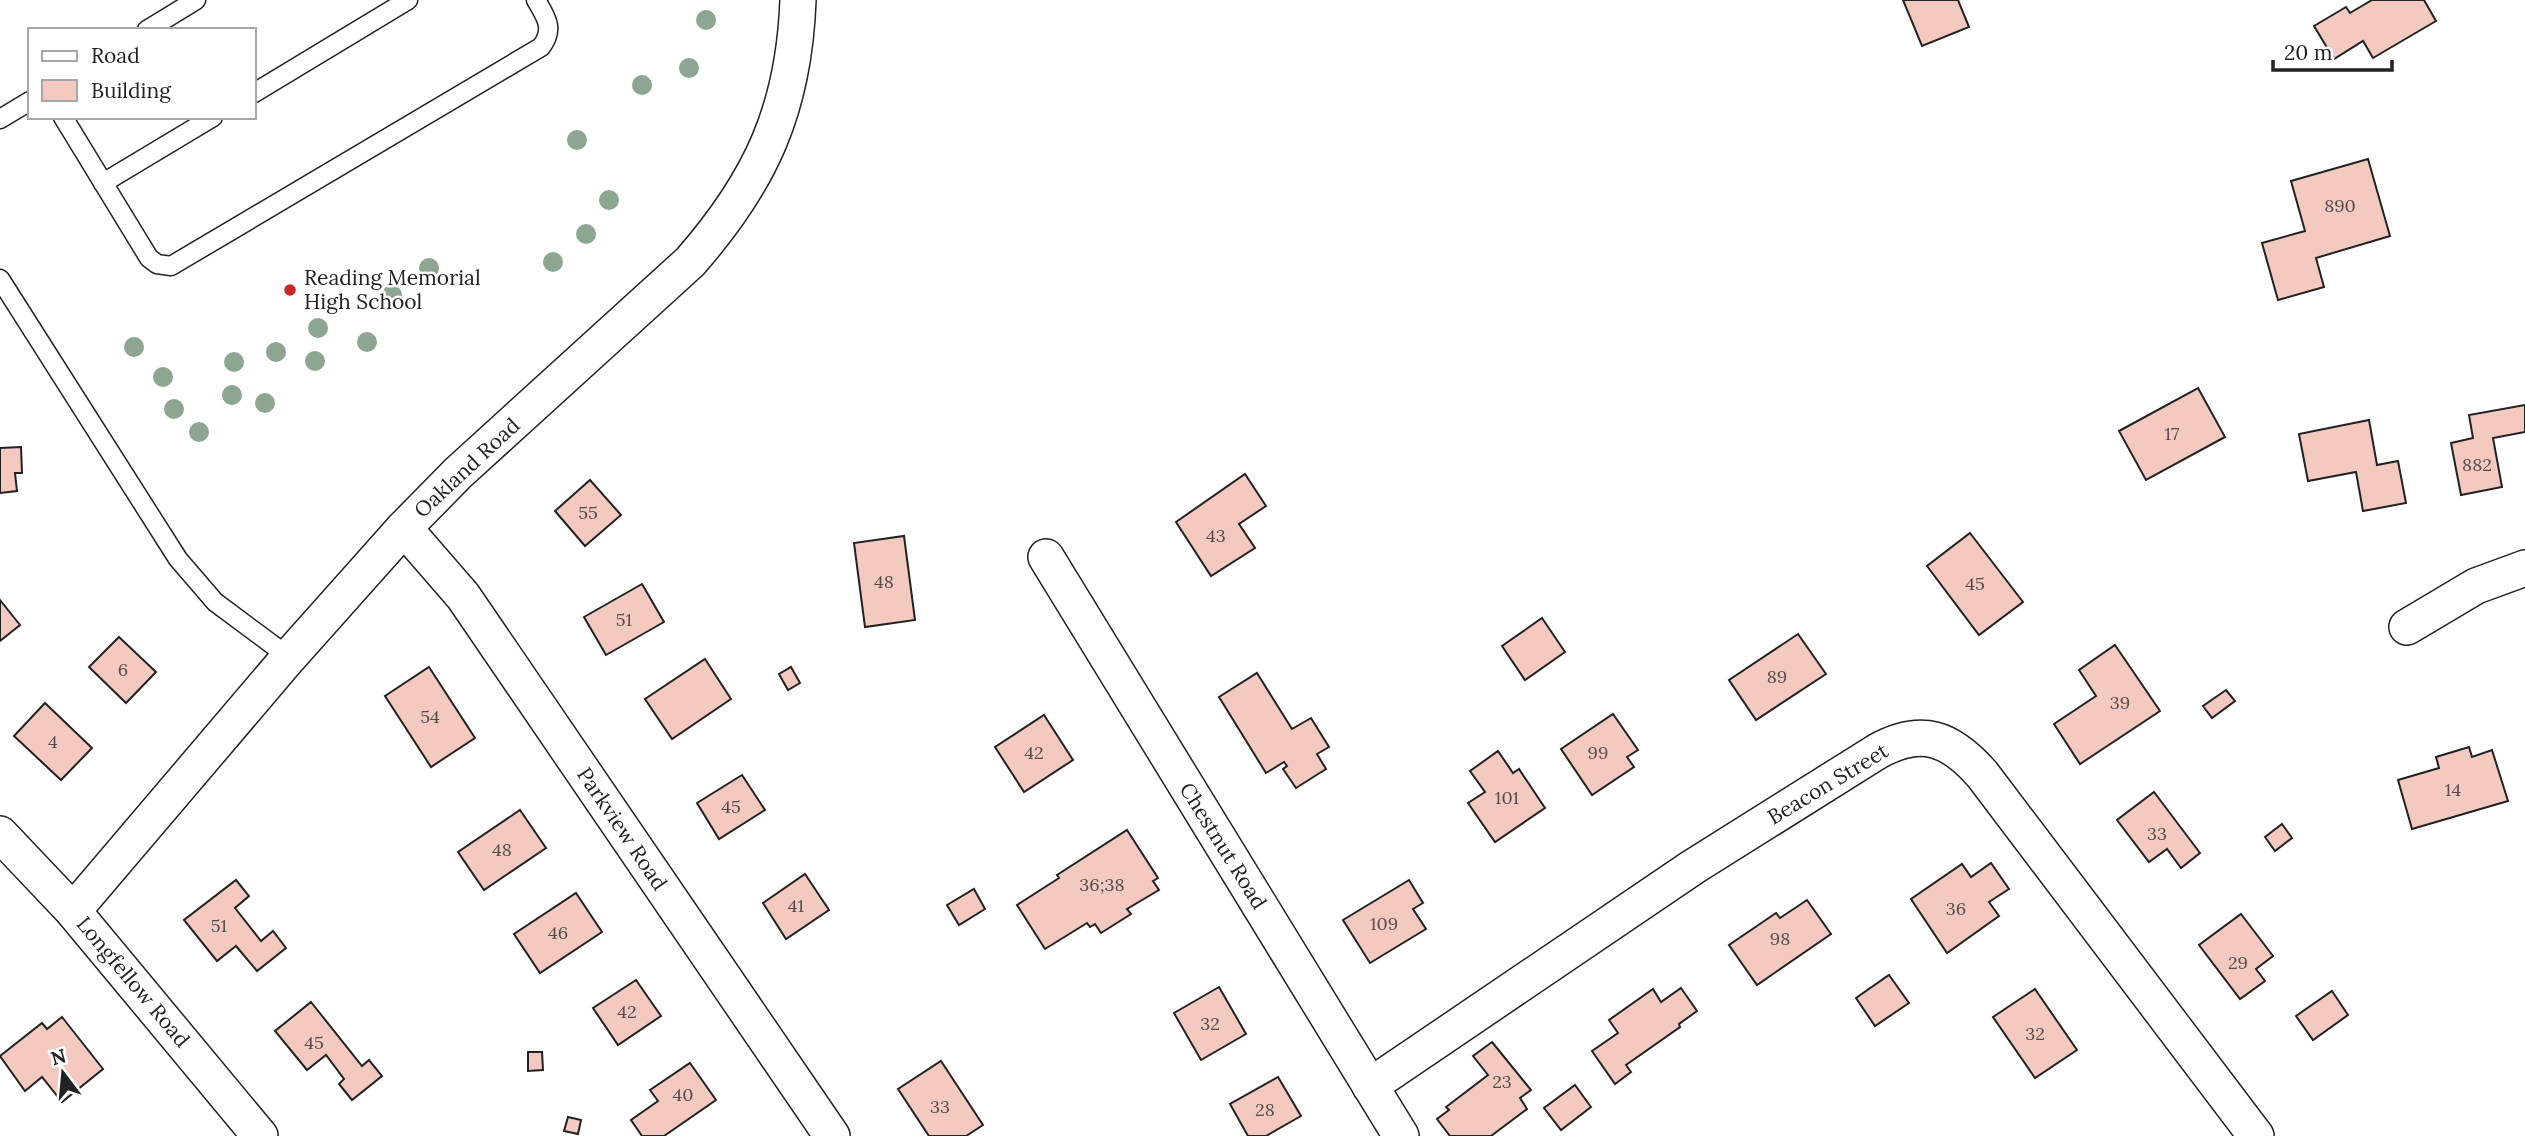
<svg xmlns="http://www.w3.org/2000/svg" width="2525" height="1136" viewBox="0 0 2525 1136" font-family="Lora,serif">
  <rect width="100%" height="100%" fill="#fff"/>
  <g fill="#f3c9c0" stroke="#222" stroke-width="2">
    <polygon points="1903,0 1958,0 1969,27 1922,46"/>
    <polygon points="2372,0 2424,0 2436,21 2373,58 2363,41 2334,59 2314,26 2346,7 2350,13"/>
    <polygon points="2368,159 2390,236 2316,258 2324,287 2278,300 2262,243 2305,231 2291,181"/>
    <polygon points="2198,388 2225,437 2146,480 2119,431"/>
    <polygon points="2525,405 2525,432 2493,438 2502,487 2461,495 2451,443 2473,438 2469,415"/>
    <polygon points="2369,420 2377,465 2398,461 2406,503 2363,511 2356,472 2308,481 2299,434"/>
    <polygon points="21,447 22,473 15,473 17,491 0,493 0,448"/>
    <polygon points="1245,474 1266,506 1239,524 1255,548 1211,576 1176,522"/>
    <polygon points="590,480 621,515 585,546 555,511"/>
    <polygon points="1970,533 2023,602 1979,635 1927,566"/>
    <polygon points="904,536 915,620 865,627 854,543"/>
    <polygon points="642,584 664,622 606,655 584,617"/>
    <polygon points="0,600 20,625 0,641"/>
    <polygon points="1542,618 1565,652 1525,680 1502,646"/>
    <polygon points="1798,634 1826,674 1756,720 1729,680"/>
    <polygon points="119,637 156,672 126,703 89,667"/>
    <polygon points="2115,645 2160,711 2080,764 2054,724 2096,696 2079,670"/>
    <polygon points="705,659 731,699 672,739 645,699"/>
    <polygon points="429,667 475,738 431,767 385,696"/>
    <polygon points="791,667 800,683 788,690 779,674"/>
    <polygon points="1257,673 1292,729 1311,718 1329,747 1317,754 1326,769 1296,788 1283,769 1287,766 1284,762 1266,773 1219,697"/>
    <polygon points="2226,690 2235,701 2212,718 2203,706"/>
    <polygon points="45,703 92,748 61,780 14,736"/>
    <polygon points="1613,714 1638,750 1627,757 1634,767 1592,795 1561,749"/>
    <polygon points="1044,715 1073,760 1024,792 995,747"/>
    <polygon points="2469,747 2472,757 2492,750 2508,801 2412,829 2398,780 2439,768 2436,757"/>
    <polygon points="1498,751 1513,773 1519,769 1545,808 1495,842 1468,803 1485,792 1470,771"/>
    <polygon points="742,775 765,810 719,839 697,803"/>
    <polygon points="2154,792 2200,853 2181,868 2167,849 2149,862 2117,820"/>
    <polygon points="520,810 546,848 484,890 458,852"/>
    <polygon points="2282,824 2292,838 2275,851 2265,837"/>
    <polygon points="1127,830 1158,878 1153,881 1159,890 1127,909 1131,914 1101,933 1095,924 1090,927 1087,923 1045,949 1017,905 1059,878 1057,875"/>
    <polygon points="1991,863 2009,889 1989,902 1999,916 1947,953 1911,899 1962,864 1971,877"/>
    <polygon points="805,874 829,910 786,939 763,903"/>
    <polygon points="236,880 249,896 235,908 261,941 273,931 286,948 257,971 236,946 217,961 184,920"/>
    <polygon points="1409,880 1423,903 1413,909 1426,929 1370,963 1343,920"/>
    <polygon points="974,889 985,909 959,925 947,905"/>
    <polygon points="576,893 602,932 540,973 514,934"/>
    <polygon points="1807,900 1831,934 1757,985 1729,945 1776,913 1780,918"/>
    <polygon points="2241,914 2273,956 2256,969 2265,981 2240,999 2199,945"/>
    <polygon points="1889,975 1909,1003 1875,1026 1856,998"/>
    <polygon points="636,980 661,1016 618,1045 593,1008"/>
    <polygon points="1219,987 1246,1034 1201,1060 1174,1013"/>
    <polygon points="1681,988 1697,1011 1679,1024 1680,1027 1626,1065 1631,1072 1615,1084 1592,1051 1618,1033 1609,1020 1653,989 1661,1002"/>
    <polygon points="2035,989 2077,1050 2035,1078 1993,1017"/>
    <polygon points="2332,991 2348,1015 2313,1040 2296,1016"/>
    <polygon points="311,1002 362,1066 369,1060 382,1076 352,1100 339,1084 344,1079 326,1055 307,1070 275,1031"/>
    <polygon points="62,1017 103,1069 62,1102 42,1077 25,1091 0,1056 42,1023 47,1029"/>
    <polygon points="1492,1042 1531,1090 1520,1098 1527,1109 1491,1136 1450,1136 1437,1119 1449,1110 1446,1107 1488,1075 1473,1056"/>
    <polygon points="528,1052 542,1052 543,1070 528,1071"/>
    <polygon points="941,1061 983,1125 966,1136 929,1136 898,1089"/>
    <polygon points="690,1063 716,1100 664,1136 642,1136 631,1120 658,1101 650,1090"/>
    <polygon points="1278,1077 1301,1116 1266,1136 1248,1136 1230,1104"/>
    <polygon points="1575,1085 1591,1107 1561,1130 1544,1108"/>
    <polygon points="568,1117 581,1120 578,1134 564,1131"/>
  </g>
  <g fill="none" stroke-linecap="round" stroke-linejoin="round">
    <defs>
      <g id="service">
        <polyline points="147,30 196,0"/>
        <polyline points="254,93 408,0"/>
        <path d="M63,117L149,258L157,264L171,266L541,47C555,29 546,17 536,0"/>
        <polyline points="0,119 30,101"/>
        <polyline points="103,183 213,117"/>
        <polyline points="0,279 178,559 215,602 289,657"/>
      </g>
      <g id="minor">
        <polyline points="404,528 463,596 832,1136"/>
        <polyline points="1046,557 1401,1136"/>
        <polyline points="2407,627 2476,586 2525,568"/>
        <polyline points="0,834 73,911 260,1136"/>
        <path d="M73,911L289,657L404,528L458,473L690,262C761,181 794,109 798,0"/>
        <path d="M1370,1086L1693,867L1878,751C1922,727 1950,738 1982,774L2256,1136"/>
      </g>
    </defs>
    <use href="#service" stroke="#222" stroke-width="21"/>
    <use href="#minor" stroke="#222" stroke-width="38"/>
    <use href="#service" stroke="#fff" stroke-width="18"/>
    <use href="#minor" stroke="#fff" stroke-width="35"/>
  </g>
  <g fill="#8da692">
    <circle cx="706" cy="20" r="10"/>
    <circle cx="689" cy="68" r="10"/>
    <circle cx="642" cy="85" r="10"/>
    <circle cx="577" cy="140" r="10"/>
    <circle cx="609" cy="200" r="10"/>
    <circle cx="586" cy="234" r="10"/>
    <circle cx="553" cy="262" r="10"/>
    <circle cx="429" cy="268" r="10"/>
    <circle cx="392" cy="295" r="10"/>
    <circle cx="318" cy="328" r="10"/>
    <circle cx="367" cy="342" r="10"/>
    <circle cx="134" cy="347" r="10"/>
    <circle cx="276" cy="352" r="10"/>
    <circle cx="315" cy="361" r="10"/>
    <circle cx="234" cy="362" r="10"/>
    <circle cx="163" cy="377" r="10"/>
    <circle cx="232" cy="395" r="10"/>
    <circle cx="265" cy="403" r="10"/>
    <circle cx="174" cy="409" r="10"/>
    <circle cx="199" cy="432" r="10"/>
  </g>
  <circle fill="#c62828" stroke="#fff" stroke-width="2.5" cx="290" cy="290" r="7"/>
  <g text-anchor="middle" stroke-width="5" stroke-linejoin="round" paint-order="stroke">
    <g font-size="18" fill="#564c4a">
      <text x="2340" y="212">890</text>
      <text x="2172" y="440">17</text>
      <text x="2477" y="471">882</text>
      <text x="588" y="519">55</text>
      <text x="1216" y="542">43</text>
      <text x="884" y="588">48</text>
      <text x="1975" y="590">45</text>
      <text x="624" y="626">51</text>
      <text x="123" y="676">6</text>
      <text x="1777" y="683">89</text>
      <text x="2120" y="709">39</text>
      <text x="430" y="723">54</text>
      <text x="53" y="748">4</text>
      <text x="1034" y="759">42</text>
      <text x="1598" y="759">99</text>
      <text x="2453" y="796">14</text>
      <text x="1507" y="804">101</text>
      <text x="731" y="813">45</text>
      <text x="2157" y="840">33</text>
      <text x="502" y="856">48</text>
      <text x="1102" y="891">36;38</text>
      <text x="796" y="912">41</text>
      <text x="1956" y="915">36</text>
      <text x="1384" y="930">109</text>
      <text x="219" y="932">51</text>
      <text x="558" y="939">46</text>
      <text x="1780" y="945">98</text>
      <text x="2238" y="969">29</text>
      <text x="627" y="1018">42</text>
      <text x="1210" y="1030">32</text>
      <text x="2035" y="1040">32</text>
      <text x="314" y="1049">45</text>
      <text x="1502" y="1088">23</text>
      <text x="683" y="1101">40</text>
      <text x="940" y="1113">33</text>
      <text x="1265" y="1116">28</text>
    </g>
    <g font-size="21" fill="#222" stroke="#fff" text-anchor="start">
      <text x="304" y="285">Reading Memorial<tspan x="304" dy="24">High School</tspan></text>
    </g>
    <g font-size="21" fill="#222" stroke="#fff">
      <text transform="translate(467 468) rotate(-43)" y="7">Oakland Road</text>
      <text transform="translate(1828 784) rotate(-31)" y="7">Beacon Street</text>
      <text transform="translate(622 829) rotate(56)" y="7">Parkview Road</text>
      <text transform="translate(1223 846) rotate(58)" y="7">Chestnut Road</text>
      <text transform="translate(133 982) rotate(50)" y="7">Longfellow Road</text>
    </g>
  </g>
  <rect x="28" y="28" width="228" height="91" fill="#ffffff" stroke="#a7a7a7" stroke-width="2"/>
  <rect x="42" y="51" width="35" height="10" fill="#ffffff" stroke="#a7a7a7" stroke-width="2"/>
  <text x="91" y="63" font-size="21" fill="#222222">Road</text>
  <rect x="42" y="80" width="35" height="21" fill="#f3c9c0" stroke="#a7a7a7" stroke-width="2"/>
  <text x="91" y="98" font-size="21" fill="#222222">Building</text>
  <g transform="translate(63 1073) rotate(344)" stroke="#ffffff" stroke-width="5" paint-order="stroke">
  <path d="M0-5L12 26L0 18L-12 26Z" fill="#222222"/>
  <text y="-10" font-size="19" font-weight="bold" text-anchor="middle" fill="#222222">N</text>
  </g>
  <path d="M2273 60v10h119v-10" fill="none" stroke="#222222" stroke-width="3.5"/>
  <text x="2284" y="60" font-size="21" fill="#222222" stroke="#ffffff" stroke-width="5" paint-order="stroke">20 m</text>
</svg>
